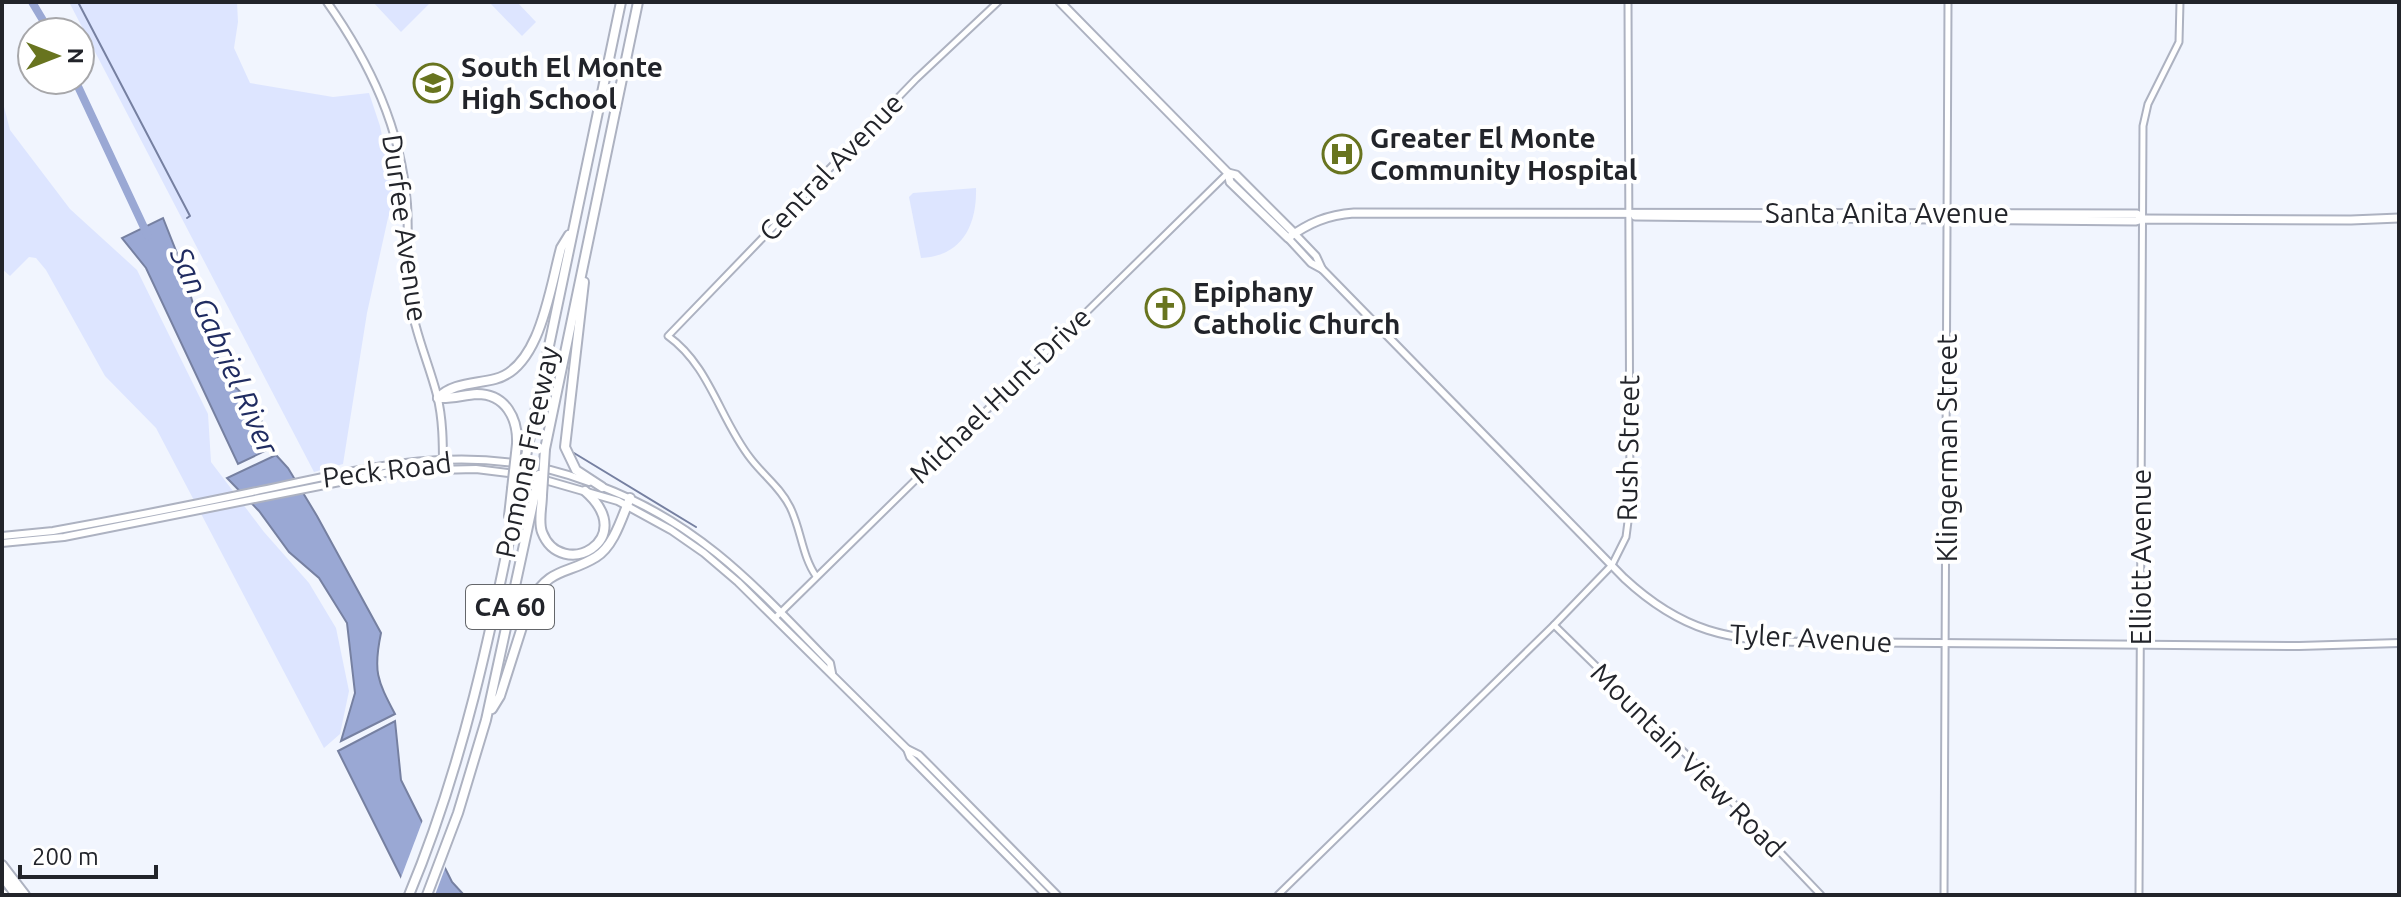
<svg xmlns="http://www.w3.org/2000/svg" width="2401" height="897" viewBox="0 0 2401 897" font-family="Ubuntu,sans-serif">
  <rect width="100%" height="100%" fill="#f1f5fe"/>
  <g fill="#dde5ff">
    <polygon points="69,2 237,2 238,22 234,48 250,83 333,97 369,93 380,126 395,198 388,218 367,313 343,464 314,472"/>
    <polygon points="373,2 431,2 401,32"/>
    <polygon points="489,2 517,2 536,22 522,36"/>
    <polygon points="2,99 10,130 70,209 137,270 208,414 211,462 264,532 309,583 336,628 349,691 340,734 324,748 156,428 105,376 46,270 36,258 29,257 10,276 2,269"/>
    <path d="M976,188C977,225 962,256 921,258L909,197L913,193Z"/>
  </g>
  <g fill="#9aa8d4" stroke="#7680a1" stroke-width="2">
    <polygon points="163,218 184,271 196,315 230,382 252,403 268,433 271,448 238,464 146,268 122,238"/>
    <path d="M276,455L288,468L317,516L381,633C373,671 377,680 395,714L341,741L355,693L347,623L319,578L289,552L259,511L227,478Z"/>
    <polygon points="395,721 401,780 452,882 464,895 410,895 338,751"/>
  </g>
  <polygon fill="#f1f5fe" points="424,817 447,863 435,895 405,895 399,883"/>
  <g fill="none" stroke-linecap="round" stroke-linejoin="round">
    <g stroke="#7680a1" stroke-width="2">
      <polyline points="78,2 190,216 187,218"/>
      <polyline points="574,453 696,527"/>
    </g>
    <g stroke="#9aa8d4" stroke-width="8">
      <polyline points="32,2 50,32"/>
      <polyline points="75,80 148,236"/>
    </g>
    <defs>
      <g id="tertiary">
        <path d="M816,576C802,556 801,529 790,507C780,487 764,476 751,459C720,420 710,366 668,336L916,79L998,2"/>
        <polyline points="775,618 1228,173"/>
        <polyline points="1554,625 1692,760 1821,895"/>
        <polyline points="1278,895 1554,625 1612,565 1626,537 1630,506 1628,2"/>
        <polyline points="1944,895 1948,2"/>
        <polyline points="2139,895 2143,126 2148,104 2179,42 2180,2"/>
      </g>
      <g id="secondary">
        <path d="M327,2C370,63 401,128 407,204C409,236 406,269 410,301C415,333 429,364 437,395C443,419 443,444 443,468"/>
        <path d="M1294,233L1316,256L1322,269L1624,578C1682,632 1729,641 1805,642L2299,646L2399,643"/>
        <polyline points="1288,238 1311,263 1322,269"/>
        <path d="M600,486C701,524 757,588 830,663L832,673"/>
        <path d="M2,536L53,531C119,519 186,506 252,492C367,468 473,438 589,482"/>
        <polyline points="2,543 64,537 395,471 476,469 531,476 618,501 671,530 704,553 738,582 907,749 919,755 1057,895"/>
        <polyline points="907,749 910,757 1046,895"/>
      </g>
      <g id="primary">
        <path d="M1060,2L1228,173L1230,182L1288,238C1309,223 1327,215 1354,213L2137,214L2143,219"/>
        <polyline points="1228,173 1236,175 1294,233"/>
        <polyline points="1635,216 2136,221 2143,219 2351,220 2399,218"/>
      </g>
      <g id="motorway">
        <polyline points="584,282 565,447 576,470 602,487"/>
        <path d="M438,398C452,383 475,384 495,379C540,368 550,288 561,248L569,235"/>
        <path d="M438,398C452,399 463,395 477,394C506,394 518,419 517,444"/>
        <polyline points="528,446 621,2"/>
        <polyline points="545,449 638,2"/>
        <path d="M542,495C542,507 538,521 542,532C561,582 641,540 585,491"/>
        <polyline points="509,516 512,489"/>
        <path d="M492,709L500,696L530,602C551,566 567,575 596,557C614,546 622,517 630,498"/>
        <polyline points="2,865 25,895"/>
        <polyline points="2,876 16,895"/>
        <polyline points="2,893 4,895"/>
        <path d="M409,895C463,766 492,628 519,491"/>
        <polyline points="427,895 458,813 486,720 535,494"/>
      </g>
    </defs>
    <use href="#tertiary" stroke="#adb2c1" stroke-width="9"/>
    <use href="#secondary" stroke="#adb2c1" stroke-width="10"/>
    <use href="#primary" stroke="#adb2c1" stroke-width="11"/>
    <use href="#motorway" stroke="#adb2c1" stroke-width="12"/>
    <use href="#tertiary" stroke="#fff" stroke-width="5"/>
    <use href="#secondary" stroke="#fff" stroke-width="6"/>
    <use href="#primary" stroke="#fff" stroke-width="7"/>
    <use href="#motorway" stroke="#fff" stroke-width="8"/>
    <defs>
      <g id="motorway-bridge">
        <polyline points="512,489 517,444"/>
        <polyline points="519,491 528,446"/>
        <polyline points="535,494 539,475"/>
        <polyline points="542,495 545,449"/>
      </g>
    </defs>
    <use href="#motorway-bridge" stroke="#adb2c1" stroke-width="12" stroke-linecap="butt"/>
    <use href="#motorway-bridge" stroke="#fff" stroke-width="8"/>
  </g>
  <defs>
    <symbol id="school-ring" viewBox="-11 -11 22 22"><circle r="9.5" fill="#fff" stroke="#68741f" stroke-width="1.5"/><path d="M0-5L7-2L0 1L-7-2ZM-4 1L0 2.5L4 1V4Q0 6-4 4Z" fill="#68741f"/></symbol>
    <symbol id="hospital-ring" viewBox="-11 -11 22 22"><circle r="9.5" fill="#fff" stroke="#68741f" stroke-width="1.5"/><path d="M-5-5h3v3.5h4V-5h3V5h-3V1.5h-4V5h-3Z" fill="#68741f"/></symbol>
    <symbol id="church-ring" viewBox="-11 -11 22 22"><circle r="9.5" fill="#fff" stroke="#68741f" stroke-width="1.5"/><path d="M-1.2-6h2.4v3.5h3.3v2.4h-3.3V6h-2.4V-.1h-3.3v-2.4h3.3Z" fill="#68741f"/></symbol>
  </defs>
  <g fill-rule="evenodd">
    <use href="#school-ring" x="411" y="61" width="44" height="44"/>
    <use href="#hospital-ring" x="1320" y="132" width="44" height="44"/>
    <use href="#church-ring" x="1143" y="286" width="44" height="44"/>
  </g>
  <g text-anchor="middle" stroke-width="8" stroke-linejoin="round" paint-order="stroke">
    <rect fill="#fff" stroke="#64666a" stroke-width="2" x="466" y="585" width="88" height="44" rx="6"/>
    <g font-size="26" font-weight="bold" fill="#22242a">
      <text x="510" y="616">CA 60</text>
    </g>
    <g font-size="28" font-weight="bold" fill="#22242a" stroke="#fff" text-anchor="start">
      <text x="461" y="77">South El Monte<tspan x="461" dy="32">High School</tspan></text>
      <text x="1370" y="148">Greater El Monte<tspan x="1370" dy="32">Community Hospital</tspan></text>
      <text x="1193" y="302">Epiphany<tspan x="1193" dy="32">Catholic Church</tspan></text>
    </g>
    <g font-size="28" fill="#22242a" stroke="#fff">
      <text transform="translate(831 167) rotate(-46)" y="10">Central Avenue</text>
      <text x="1887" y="223">Santa Anita Avenue</text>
      <text transform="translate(405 228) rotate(82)" y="10">Durfee Avenue</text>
      <text transform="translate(1000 395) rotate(-44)" y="10">Michael Hunt Drive</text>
      <text transform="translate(1628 448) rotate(-89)" y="10">Rush Street</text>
      <text transform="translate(1947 448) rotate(-90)" y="10">Klingerman Street</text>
      <text transform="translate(527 452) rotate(-78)" y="10">Pomona Freeway</text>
      <text transform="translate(387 470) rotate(-7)" y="10">Peck Road</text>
      <text transform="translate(2141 557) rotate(-90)" y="10">Elliott Avenue</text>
      <text transform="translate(1811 638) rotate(3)" y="10">Tyler Avenue</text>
      <text transform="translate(1688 760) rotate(45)" y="10">Mountain View Road</text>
    </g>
    <g font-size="30" font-style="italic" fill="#202c61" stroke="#fff">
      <text transform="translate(224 351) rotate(66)" y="10">San Gabriel River</text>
    </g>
  </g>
  <rect width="2401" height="897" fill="none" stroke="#22242a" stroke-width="8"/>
  <g transform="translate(56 56) rotate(90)"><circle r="38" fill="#ffffff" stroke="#a7a7aa" stroke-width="2"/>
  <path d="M0-6L14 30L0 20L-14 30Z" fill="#68741f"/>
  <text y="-12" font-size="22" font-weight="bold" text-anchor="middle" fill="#22242a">N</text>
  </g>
  <path d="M20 865v12h136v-12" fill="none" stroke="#22242a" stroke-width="4"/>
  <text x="32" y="865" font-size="24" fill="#22242a" stroke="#ffffff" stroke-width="6" paint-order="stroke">200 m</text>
</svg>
